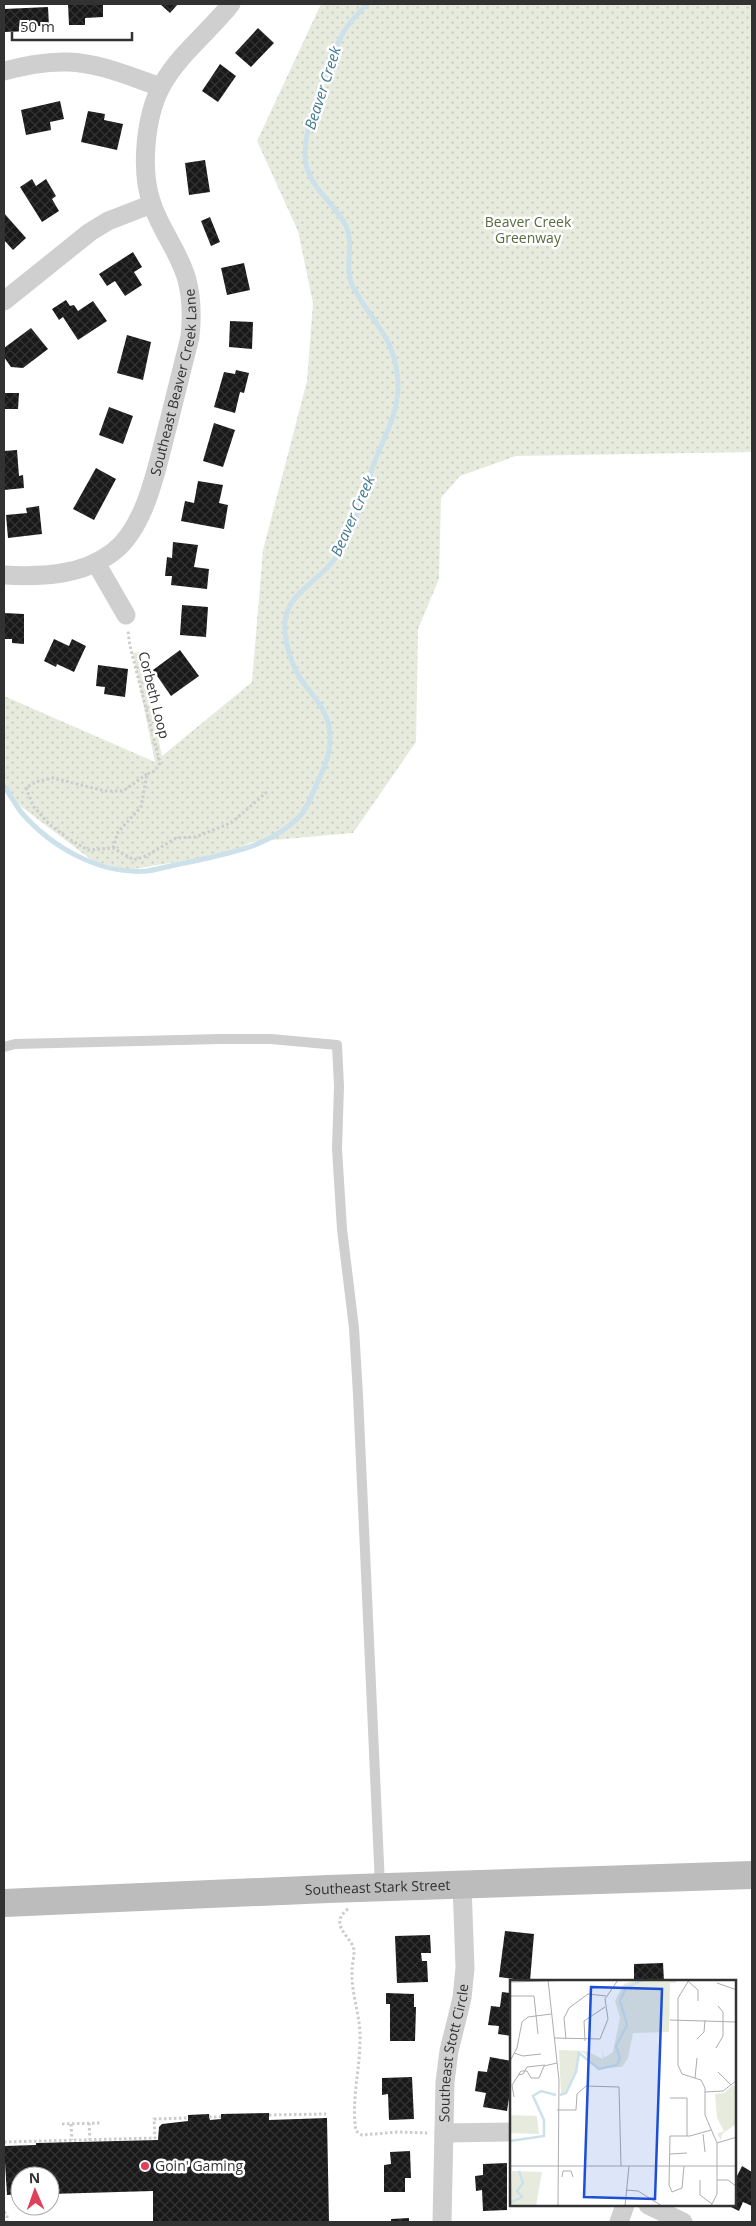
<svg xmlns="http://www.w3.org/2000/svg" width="756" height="2226" viewBox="0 0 756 2226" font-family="'Open Sans',sans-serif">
  <defs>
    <pattern id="park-dots" width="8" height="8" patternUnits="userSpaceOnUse" patternTransform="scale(1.25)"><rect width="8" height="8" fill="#e6ebde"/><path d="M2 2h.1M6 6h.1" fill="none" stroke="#c6cabf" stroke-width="1.8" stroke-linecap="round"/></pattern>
    <pattern id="building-cross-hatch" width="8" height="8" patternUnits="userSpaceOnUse" patternTransform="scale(1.25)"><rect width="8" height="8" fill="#191919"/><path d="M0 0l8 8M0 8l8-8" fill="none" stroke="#323232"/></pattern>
  </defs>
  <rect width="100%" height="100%" fill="#fff"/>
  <polygon fill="url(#park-dots)" points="321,4 752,4 752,452 516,456 460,476 441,498 439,579 418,629 416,742 353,833 252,842 226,854 127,870 93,861 19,805 4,785 4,696 155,762 133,653 140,652 162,756 252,682 263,550 307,381 313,303 298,231 257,141"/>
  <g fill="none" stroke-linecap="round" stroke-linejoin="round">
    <path stroke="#cce1ea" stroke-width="5" d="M4,786C10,795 15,804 21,812C51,847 100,875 147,871C161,869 176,864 190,862C229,853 269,847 298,818C308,809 313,791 319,779C328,761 334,739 327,719C322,704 309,691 300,678C291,663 284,641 285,624C286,592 321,581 336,557C355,527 364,491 376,458C385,435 398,413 398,387C397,337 374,326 353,287C343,267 355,245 346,226C335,203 311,190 306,164C300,134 328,60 343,33C349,22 359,13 367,4"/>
  </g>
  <g fill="url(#building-cross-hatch)">
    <polygon points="68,4 103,4 103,17 85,18 85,25 69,25"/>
    <polygon points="160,4 178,4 170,13"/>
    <polygon points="48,7 49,26 32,26 33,31 4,32 4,9"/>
    <polygon points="258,28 274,43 251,67 235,53"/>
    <polygon points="220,64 236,76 218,102 202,91"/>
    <polygon points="60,101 64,119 50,122 51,130 26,135 21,110"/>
    <polygon points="88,111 105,114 104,120 123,124 117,150 81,142"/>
    <polygon points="205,160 210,192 189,195 185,163"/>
    <polygon points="32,179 36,186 46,179 56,196 52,199 59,211 42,222 20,187"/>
    <polygon points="4,213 26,238 13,250 4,240"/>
    <polygon points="210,217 220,242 211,246 201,221"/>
    <polygon points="133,252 142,267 134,272 142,285 125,296 115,281 107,286 99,274"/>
    <polygon points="244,263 250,290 227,295 221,268"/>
    <polygon points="66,300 70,306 74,305 78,311 93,301 107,321 78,340 63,317 59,320 52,309"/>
    <polygon points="230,321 253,322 252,349 229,347"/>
    <polygon points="31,328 48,349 23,368 11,367 4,357 4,348"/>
    <polygon points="127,335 151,342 143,380 117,373"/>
    <polygon points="236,370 249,373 244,393 240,392 235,413 214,407 224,372 235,374"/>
    <polygon points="4,393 19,393 18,409 4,409"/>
    <polygon points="109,407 133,416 123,444 99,435"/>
    <polygon points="214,423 235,430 223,467 203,461"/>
    <polygon points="17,450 19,476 23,475 24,488 4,490 4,451"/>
    <polygon points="96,468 116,479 94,520 73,509"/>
    <polygon points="198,481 223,485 219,503 228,505 224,529 181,521 185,501 194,503"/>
    <polygon points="39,506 42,534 8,538 6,515 27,513 26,508"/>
    <polygon points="173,542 198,545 194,567 209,569 207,589 171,585 172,576 165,576 167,557 172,558"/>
    <polygon points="182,605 208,607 206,637 180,635"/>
    <polygon points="4,613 24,614 24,644 12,643 12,639 4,639"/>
    <polygon points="54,639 69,646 72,639 86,646 74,672 57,664 56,667 44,661"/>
    <polygon points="180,650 199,676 171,696 153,670"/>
    <polygon points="98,665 128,669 125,697 104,694 105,687 96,686"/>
    <polygon points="505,1931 534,1934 530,1981 499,1977"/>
    <polygon points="430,1935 431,1953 421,1953 422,1961 427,1961 428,1982 397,1983 395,1936"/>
    <polygon points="663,1963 664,1981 634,1981 634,1964"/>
    <polygon points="502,1992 511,1993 511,2036 498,2034 499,2026 488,2025 491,2006 500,2007"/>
    <polygon points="386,1993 414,1994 414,2007 416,2007 415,2041 390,2041 390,2004 386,2004"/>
    <polygon points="490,2057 511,2061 511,2085 507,2111 483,2107 486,2093 475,2091 478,2071 487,2072"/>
    <polygon points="412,2077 414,2119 389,2120 388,2094 382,2095 382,2078"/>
    <polygon points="269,2113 269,2120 327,2118 329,2222 153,2222 153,2191 50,2194 50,2176 20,2176 20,2194 7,2195 4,2146 36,2145 36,2143 158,2140 159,2127 162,2124 188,2121 188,2115 209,2114 210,2120 221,2119 221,2114"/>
    <polygon points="410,2151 411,2178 405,2178 405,2192 384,2192 384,2165 391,2164 390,2152"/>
    <polygon points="507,2163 507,2210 483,2211 482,2190 476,2191 475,2176 483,2175 483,2164"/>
    <polygon points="742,2166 752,2172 752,2206 743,2202 739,2211 727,2205 735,2205 735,2180"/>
    <polygon points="548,2205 572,2205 572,2207 548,2206"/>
    <polygon points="409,2218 409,2222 391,2222 391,2219"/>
  </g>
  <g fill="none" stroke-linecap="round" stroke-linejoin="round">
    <g stroke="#ccc" stroke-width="3" stroke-dasharray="2.5 2.5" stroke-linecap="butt">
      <polyline points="147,774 123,791 105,791 53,778 35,782 26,788 34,807 49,824 69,839 88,850 113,848 134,860 146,856 176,838 195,837 231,823 268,791"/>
      <polyline points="113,848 118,832 141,807 147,774 155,771 160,763 130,646 128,631"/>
      <path d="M348,1909C326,1926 355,1938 354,1952C354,1958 352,1965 352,1971C351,1994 361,2017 360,2040C360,2071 351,2100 356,2131L362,2135L397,2132L427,2133"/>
      <polyline points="269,2115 326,2114"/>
      <polyline points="209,2117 221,2117"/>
      <polyline points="89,2123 90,2140"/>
      <polyline points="62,2124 100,2123"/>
      <polyline points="71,2124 72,2140"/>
      <polyline points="4,2142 155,2138 154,2119 188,2118"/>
      <polyline points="4,2212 7,2214 7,2222"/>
    </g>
    <polyline stroke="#cfcfcf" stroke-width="10" points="4,1047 15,1044 221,1039 271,1039 337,1045 339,1086 337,1149 342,1229 354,1328 358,1395 380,1886"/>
    <g stroke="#cfcfcf" stroke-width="19">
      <path d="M4,71C25,66 46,61 68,62C100,63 131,77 161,87"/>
      <polyline points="4,301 90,232 108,221 152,204"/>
      <polyline points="96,563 126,615"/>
      <path id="s1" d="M4,575C41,577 82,576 113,552C147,526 157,465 168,425C175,396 183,366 190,337C192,318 192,299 187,280C180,253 161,231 152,204C140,171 145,116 162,85C180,53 209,32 231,4"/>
      <polyline points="444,2133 511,2132"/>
      <polyline points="648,2205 683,2222"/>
      <path id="s2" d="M442,2222L445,2082L449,2051L462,1998L465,1968L462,1884"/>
      <polyline points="619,2222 625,2205"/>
    </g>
    <path stroke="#bcbcbc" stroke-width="28" id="s3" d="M4,1903L328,1889L752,1875"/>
  </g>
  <circle fill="#de3f59" stroke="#fff" stroke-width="2" cx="145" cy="2166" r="5"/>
  <g text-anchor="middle" stroke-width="5" stroke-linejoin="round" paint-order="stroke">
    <g font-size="14" fill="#596c40" stroke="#fff">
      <text x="528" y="227">Beaver Creek<tspan x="528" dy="16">Greenway</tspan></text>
    </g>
    <g font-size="14" fill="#323232" stroke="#fff">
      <text dy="5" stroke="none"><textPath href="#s1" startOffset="298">Southeast Beaver Creek Lane</textPath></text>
      <text transform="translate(154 695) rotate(76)" y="5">Corbeth Loop</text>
      <text dy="5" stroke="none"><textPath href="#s3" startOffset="374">Southeast Stark Street</textPath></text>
      <text dy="5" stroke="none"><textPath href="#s2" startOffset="170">Southeast Stott Circle</textPath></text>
    </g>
    <g font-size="14" fill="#323232" stroke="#fff" text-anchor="start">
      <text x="155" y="2171">Goin' Gaming</text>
    </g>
    <g font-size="15" font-style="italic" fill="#427a91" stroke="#fff">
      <text transform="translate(323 88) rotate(-72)" y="5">Beaver Creek</text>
      <text transform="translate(353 516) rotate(-66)" y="5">Beaver Creek</text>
    </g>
  </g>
  <g transform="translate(510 1980)">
    <rect width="226" height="226" fill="#fff"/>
    <path d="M0,135L27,136L29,154L0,153ZM2,191L32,192L26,226H0Z" fill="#e6ebde"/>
    <path d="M125,0H166V3H160L159,52L123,53L118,78L112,87L87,88L74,73L70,72L66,93L57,112L51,114L49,70L76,71L93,79L92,69L94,78L103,72L110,37L105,21L114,4ZM223,105L226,108V144L212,154L211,160L207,154L214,151L207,138L205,114L214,113Z" fill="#e6ebde"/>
    <path fill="none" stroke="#cce1ea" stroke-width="2.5" d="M50,115L56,113L66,92L69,73L89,89L107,85L110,78L106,66L117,45L110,21L116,8L133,0M0,161L34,156V140L23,116L31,111L46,115M0,223L12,217L7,211L13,203L9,191"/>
    <path fill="none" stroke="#adadad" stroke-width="1" d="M38,0L49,100L48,226M179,0L168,18V85L172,94L191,100L195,108V135L207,163V214L201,226M178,1L188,10V21M0,2L66,0M207,3L227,10M0,16H24L28,54M160,40L227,42M44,58L90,59L98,39L95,19L108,0M56,59L54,38L59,28L78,14L96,16M187,59L194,52L195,40M75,61L74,41L95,27M206,68L213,56V32L208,26M4,73L13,76L31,74M0,81L7,68L12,42L18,37L41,34M208,92L221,105M8,95L13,94L17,87L35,85M185,98L187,78M195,112L213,111L227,100M4,117L2,105L11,91H17L21,98H29L34,86L47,83M160,118H177V156M47,130H66L67,114L76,106L109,107L111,186M193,154L195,172M207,163L227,157M160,174L177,173M0,186H227M174,186L172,208L162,212L159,205L160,156H180L201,150M52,197L53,191H61L63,197M190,200V215L202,224M207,200H218L227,207M116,210L128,211L152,226M115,226L119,186"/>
    <path fill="#1d4ed8" fill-opacity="0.15" stroke="#1d4ed8" stroke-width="2.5" d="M81,7L152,9L145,219L74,217Z"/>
    <rect width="226" height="226" fill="none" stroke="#323232" stroke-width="2.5"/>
  </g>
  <rect width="756" height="2226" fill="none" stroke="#323232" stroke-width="10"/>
  <g transform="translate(35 2191) rotate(358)"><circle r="24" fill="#ffffff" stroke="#adadad"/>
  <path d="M0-4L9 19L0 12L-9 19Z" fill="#de3f59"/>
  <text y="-8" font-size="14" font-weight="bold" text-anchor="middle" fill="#323232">N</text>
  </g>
  <path d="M12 32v8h120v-8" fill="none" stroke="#323232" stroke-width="2.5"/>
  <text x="20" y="32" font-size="15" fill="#323232" stroke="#ffffff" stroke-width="4" paint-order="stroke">50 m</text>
</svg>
